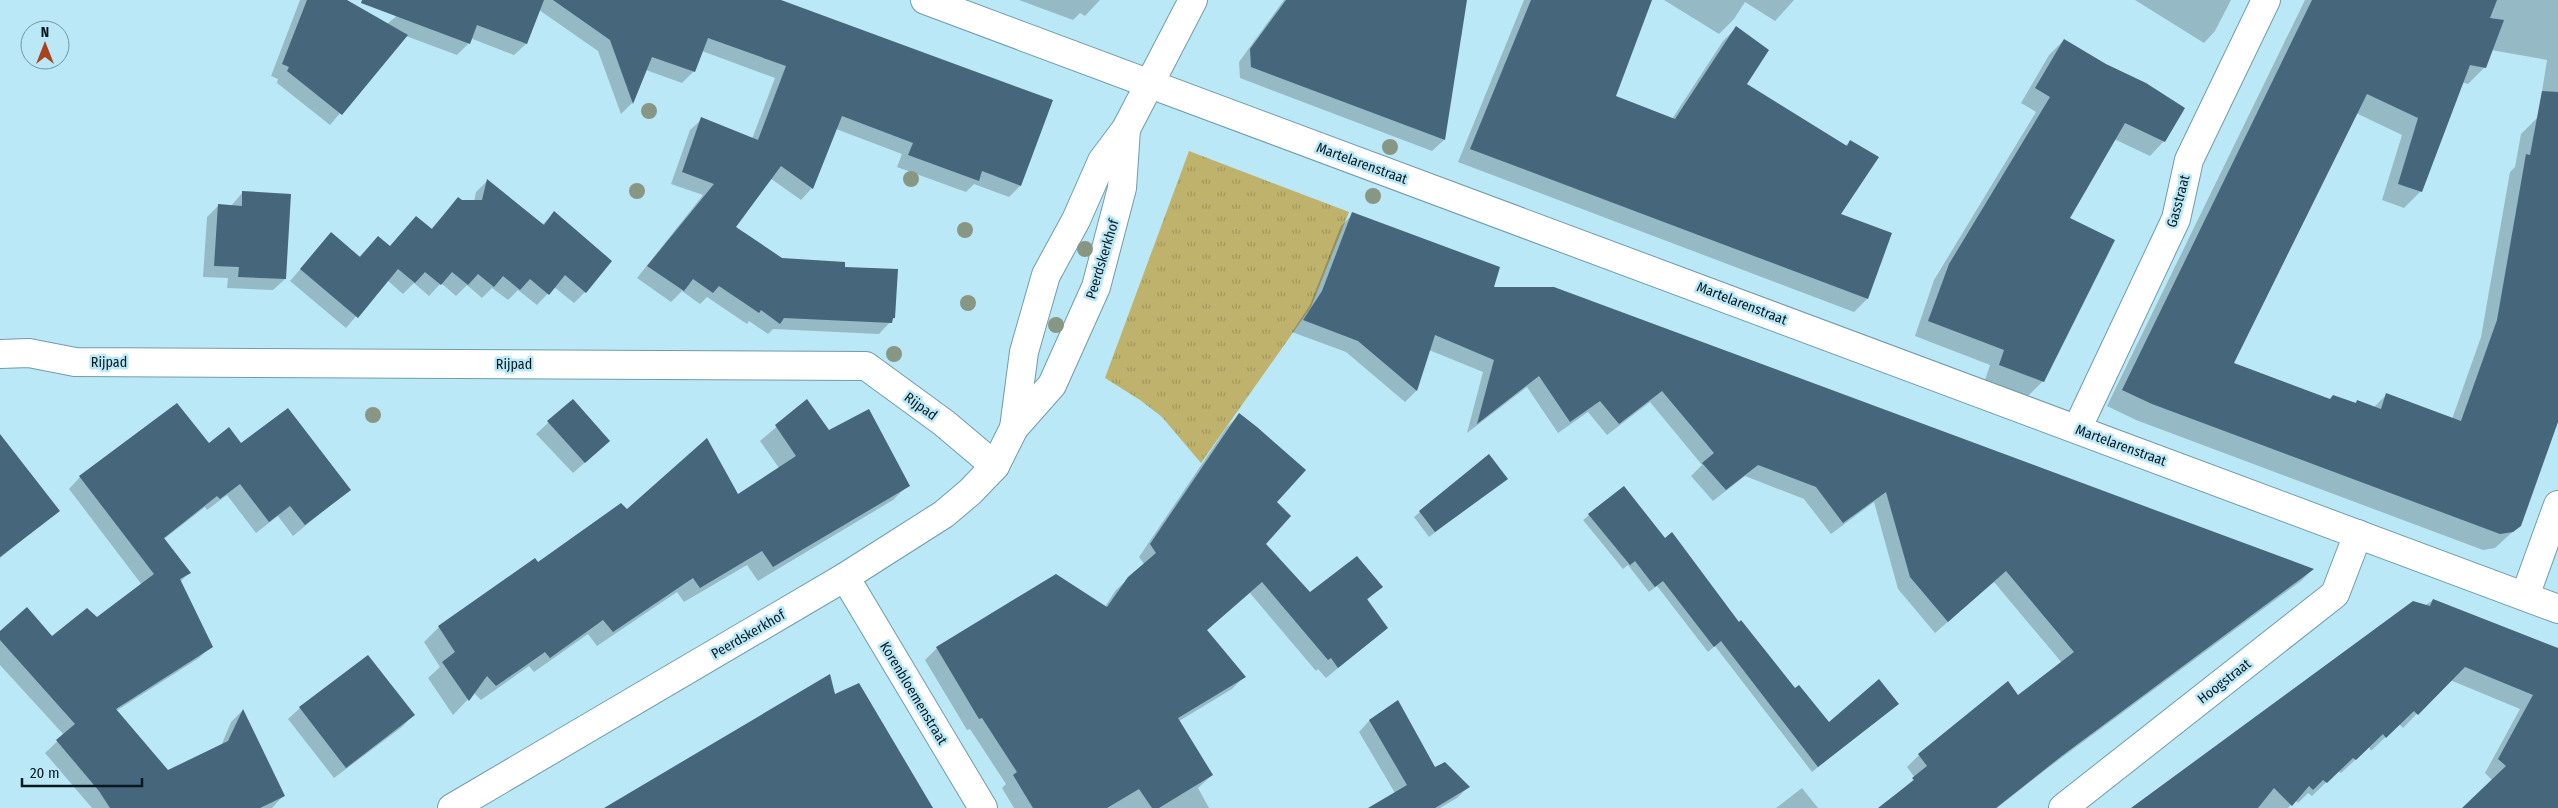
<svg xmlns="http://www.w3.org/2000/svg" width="2558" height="808" viewBox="0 0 2558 808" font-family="'Fira Sans Condensed',sans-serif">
  <defs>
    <pattern id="grass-tufts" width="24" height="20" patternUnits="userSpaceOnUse" patternTransform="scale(1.25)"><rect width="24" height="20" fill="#beb26c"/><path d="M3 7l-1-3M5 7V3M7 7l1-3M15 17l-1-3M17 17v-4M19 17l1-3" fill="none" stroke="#a2985d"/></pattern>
  </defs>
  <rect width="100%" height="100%" fill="#bbe8f7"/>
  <polygon fill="url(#grass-tufts)" points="1189,151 1349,212 1311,307 1201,463 1162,417 1140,400 1105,378"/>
  <g fill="#0003" fill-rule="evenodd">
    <polygon points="300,0 344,0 387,24 416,0 779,0 1020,186 1009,197 974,184 966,192 897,167 902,154 836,129 812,188 801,200 770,178 734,227 782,259 844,268 894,318 879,334 773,329 768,334 749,321 747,324 707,297 700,304 682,291 671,302 637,278 703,195 671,184 690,130 702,119 752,139 775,78 702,51 694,71 682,83 646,70 632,103 621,114 598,51 539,10 526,44 514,55 470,38 468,44 457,55 406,36 330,125 277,83 278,79 271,76"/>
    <polygon points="1019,0 1100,0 1085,16 1080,13 1073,20"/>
    <polygon points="1284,0 1465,0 1444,140 1432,151 1240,78 1239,62"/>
    <polygon points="1524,0 1651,0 1614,97 1672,119 1723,41 1736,28 1745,85 1845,146 1850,142 1839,215 1891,234 1867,299 1854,312 1458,162"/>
    <polygon points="1664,0 1794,0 1775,21 1745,2 1734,19 1719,34"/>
    <polygon points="2135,0 2231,0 2215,31 2204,43"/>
    <path d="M2305,0H2558V417L2520,525L2495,548L2483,550L2136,420L2107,406ZM2491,50L2547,60L2538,117L2521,134L2515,167L2510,172L2481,337L2452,419L2386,395L2373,408L2357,401L2354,404L2329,400L2232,364L2356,113L2402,135L2382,200L2404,208L2421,191L2462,82L2468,84L2485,67Z"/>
    <polygon points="2064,40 2164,141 2150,156 2114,139 2068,219 2043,381 2028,396 1985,380 1990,365 1915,336 1934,280 2036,112 2021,103 2049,55"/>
    <polygon points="487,181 542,225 554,213 585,292 574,303 554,287 537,305 518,290 508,300 492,288 482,298 467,285 456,296 441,283 429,296 414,283 403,294 387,280 346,328 290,281 331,234 359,257 378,237 390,247 416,217 431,229 458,199 461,201 474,201 476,192"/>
    <polygon points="243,192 285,279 273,290 227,288 228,278 203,277 207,217 218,206 231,206"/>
    <polygon points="1353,214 1493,288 2312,570 2301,581 2049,767 1997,808 1881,808 1915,778 1907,767 1919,755 2018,697 2062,663 1994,582 1935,633 1898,589 1874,502 1831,534 1804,499 1745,476 1713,501 1691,476 1702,465 1650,402 1607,435 1588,412 1558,433 1527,387 1467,433 1483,372 1429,350 1416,391 1405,402 1346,352 1292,332 1310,305 1341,226"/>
    <polygon points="573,400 597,452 573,473 536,434"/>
    <polygon points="807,401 829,431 908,485 893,500 758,581 747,565 684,602 677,592 597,646 588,634 534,672 529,666 481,700 474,693 453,715 428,678 440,667 424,642 439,627 534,560 538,564 626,511 738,495 779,468 760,441"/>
    <polygon points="1239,415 1276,502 1264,544 1310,594 1381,587 1366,601 1387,628 1326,678 1318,669 1316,671 1250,593 1206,631 1244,677 1232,689 1179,721 1212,775 1198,788 1209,808 1014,808 1002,788 1006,784 970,729 967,730 925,660 937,648 1105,607 1116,590 1144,564 1139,557 1227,427"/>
    <polygon points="0,436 58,511 0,558"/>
    <polygon points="241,444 349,490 293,536 278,516 256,533 227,495 207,510 205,507 164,539 190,572 180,582 211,646 199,658 116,711 167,772 221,746 231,722 242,711 283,796 272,808 92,808 45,753 64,735 0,665 0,632 51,637 97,618 142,585 69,489 80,477 208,445"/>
    <polygon points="1506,479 1429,537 1414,517 1420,512"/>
    <polygon points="1589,515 1665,540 1795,690 1829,724 1891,709 1812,772 1715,646 1708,652 1657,586 1649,592 1628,565 1623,569 1583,520"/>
    <polygon points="2433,600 2558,651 2558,808 2463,808 2493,781 2485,773 2520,709 2450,680 2403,728 2399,724 2371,751 2369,747 2341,773 2338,771 2312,796 2308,793 2298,803 2295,800 2288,808 2135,808"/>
    <polygon points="1398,702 1435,769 1468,787 1457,798 1440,808 1370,808 1395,793 1359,732 1369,721"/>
    <polygon points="300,708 413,715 402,727 334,778 288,719"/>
    <polygon points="1802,788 1818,808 1776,808"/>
  </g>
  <g fill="#46667c">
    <polygon points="307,0 347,0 408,35 342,115 287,71 289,67 282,64"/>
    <polygon points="362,0 544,0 527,44 477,25 470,44 361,3"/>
    <polygon points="553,0 781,0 1053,100 1021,186 982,171 979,181 908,155 913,143 842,116 813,189 781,166 736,227 782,258 845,262 845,267 898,269 895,318 893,318 892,323 784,318 780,324 761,310 759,313 719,286 713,293 693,279 684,291 647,266 714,184 682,172 701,117 758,140 786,66 708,38 695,72 652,57 633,104 610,40"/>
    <polygon points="1286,0 1467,0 1445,140 1251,67 1250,49"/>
    <polygon points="1531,0 1652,0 1616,96 1675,119 1736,26 1769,50 1747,84 1847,146 1850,140 1879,157 1841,214 1892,233 1868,299 1470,149"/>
    <polygon points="2312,0 2497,0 2490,18 2504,20 2486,68 2470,65 2422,192 2398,184 2418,118 2367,94 2234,363 2330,399 2333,395 2356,403 2357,400 2381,409 2386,393 2461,421 2497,320 2526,154 2530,155 2542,91 2558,92 2558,422 2521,526 2513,532 2500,534 2152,404 2122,390"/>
    <polygon points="2064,39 2106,64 2146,83 2185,108 2165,142 2125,123 2070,218 2115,240 2044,382 1999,365 2004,350 1928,321 1949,264 2050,97 2035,88"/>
    <polygon points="487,179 544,225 554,211 612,261 586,293 565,275 549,295 530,279 520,290 503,276 494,287 478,274 468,285 452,272 441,285 425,272 415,283 398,269 358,318 300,269 331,232 360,257 378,236 390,246 416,216 432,229 458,197 462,200 482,200"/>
    <polygon points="242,191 291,194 286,279 238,277 239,267 214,266 218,204 242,206"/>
    <polygon points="1352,212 1500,267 1494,287 1554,287 2314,569 2063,755 1996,808 1878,808 1914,780 1912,778 1927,766 1918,754 2008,681 2018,695 2074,652 2006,571 1948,622 1910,577 1886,492 1843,523 1816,487 1758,465 1726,490 1702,463 1714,453 1662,391 1619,424 1600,401 1570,422 1539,376 1477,424 1494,360 1435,335 1417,391 1358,341 1303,320 1322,291"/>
    <polygon points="573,399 610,441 585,463 547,421"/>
    <polygon points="807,399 829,430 869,409 910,486 773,567 762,551 700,588 693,578 613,632 603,620 550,658 545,652 496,686 487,676 469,701 442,662 455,652 438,626 535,558 538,562 621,503 627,509 707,438 738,494 796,456 775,425"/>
    <polygon points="177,403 209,443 229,427 241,443 288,408 351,490 305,525 290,506 269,522 240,484 220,499 217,496 164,538 191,573 180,579 213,647 116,709 168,770 228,741 243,709 285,796 260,808 110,808 99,791 56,740 75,724 0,640 0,631 27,607 52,636 87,608 97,617 154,574 79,476"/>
    <polygon points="1239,413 1257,427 1306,470 1277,502 1291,516 1266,544 1310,592 1357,556 1383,587 1367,599 1388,628 1338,668 1331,658 1328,660 1262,582 1207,630 1246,677 1178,718 1213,775 1159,808 1152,808 1139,789 1107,808 1033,808 1013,775 1017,772 982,718 979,719 936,647 1056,574 1107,607 1128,577 1156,553 1150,544"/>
    <polygon points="0,434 60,511 0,557"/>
    <polygon points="1489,454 1508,479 1435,532 1419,511"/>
    <polygon points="1624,486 1665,538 1672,532 1739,622 1741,620 1795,688 1799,685 1829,722 1879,679 1899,704 1818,767 1721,641 1714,647 1663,581 1655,587 1635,561 1630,565 1588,514"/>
    <polygon points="2433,599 2558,648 2558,808 2462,808 2506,766 2498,759 2533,695 2465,667 2418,715 2414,711 2386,738 2383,734 2356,760 2353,758 2327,783 2323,780 2313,790 2309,786 2292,806 2274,788 2258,808 2131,808 2413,601 2430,606"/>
    <polygon points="368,655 415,715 346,768 299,707"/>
    <polygon points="830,674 835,694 859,683 933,808 604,808"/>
    <polygon points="1398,700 1435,767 1445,762 1470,787 1435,808 1368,808 1407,785 1369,720"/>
  </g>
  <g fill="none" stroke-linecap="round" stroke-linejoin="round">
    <defs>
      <g id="minor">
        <polyline points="0,354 29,353 75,362 866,366 944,423 995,466"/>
        <polyline points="1014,428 1024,352 1046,275 1076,220 1102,161 1126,129 1193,0"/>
        <polyline points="2077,429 2176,219 2189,160 2266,0"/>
        <polyline points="845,577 983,808"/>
        <polyline points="2525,596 2558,505"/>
        <polyline points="452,808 845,577 944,514 970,492 995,466 1014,428 1052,385 1096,287 1122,188 1126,129"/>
        <polyline points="2063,808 2335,594 2358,534"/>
      </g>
      <polyline id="primary" points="925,0 2558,609"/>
    </defs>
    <use href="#minor" stroke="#719caa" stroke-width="30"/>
    <use href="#primary" stroke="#719caa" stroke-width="30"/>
    <use href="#minor" stroke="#fff" stroke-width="28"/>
    <use href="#primary" stroke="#fff" stroke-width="28"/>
  </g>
  <g fill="#879784">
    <circle cx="649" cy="111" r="8"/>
    <circle cx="1390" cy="147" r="8"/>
    <circle cx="911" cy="179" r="8"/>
    <circle cx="637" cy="191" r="8"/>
    <circle cx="1373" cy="196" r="8"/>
    <circle cx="965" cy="230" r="8"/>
    <circle cx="1085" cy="249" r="8"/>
    <circle cx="968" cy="303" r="8"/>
    <circle cx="1056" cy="325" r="8"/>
    <circle cx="894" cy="354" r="8"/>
    <circle cx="373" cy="415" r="8"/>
  </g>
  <g text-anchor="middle" stroke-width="5" stroke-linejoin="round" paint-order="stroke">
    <g font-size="14" fill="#081a1f" stroke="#bbe8f7">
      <text transform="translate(1362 163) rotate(20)" y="5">Martelarenstraat</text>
      <text transform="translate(2178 201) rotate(-75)" y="5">Gasstraat</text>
      <text transform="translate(1102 259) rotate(-73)" y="5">Peerdskerkhof</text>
      <text transform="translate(1742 303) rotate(21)" y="5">Martelarenstraat</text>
      <text x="109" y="367">Rijpad</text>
      <text x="514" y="369">Rijpad</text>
      <text transform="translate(921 406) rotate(36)" y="5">Rijpad</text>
      <text transform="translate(2121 445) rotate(20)" y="5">Martelarenstraat</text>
      <text transform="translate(748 634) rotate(-30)" y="5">Peerdskerkhof</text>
      <text transform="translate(2224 681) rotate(-38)" y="5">Hoogstraat</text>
      <text transform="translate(914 693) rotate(59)" y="5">Korenbloemenstraat</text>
    </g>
  </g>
  <g transform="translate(45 45)"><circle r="24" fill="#bbe8f7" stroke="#7396a1"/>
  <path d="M0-4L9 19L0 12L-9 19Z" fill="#a9431b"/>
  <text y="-8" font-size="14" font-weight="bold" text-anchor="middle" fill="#081a1f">N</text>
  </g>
  <path d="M22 778v8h120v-8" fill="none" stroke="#081a1f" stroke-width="2.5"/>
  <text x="30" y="778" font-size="15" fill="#081a1f" stroke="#bbe8f7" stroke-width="4" paint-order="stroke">20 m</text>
</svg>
